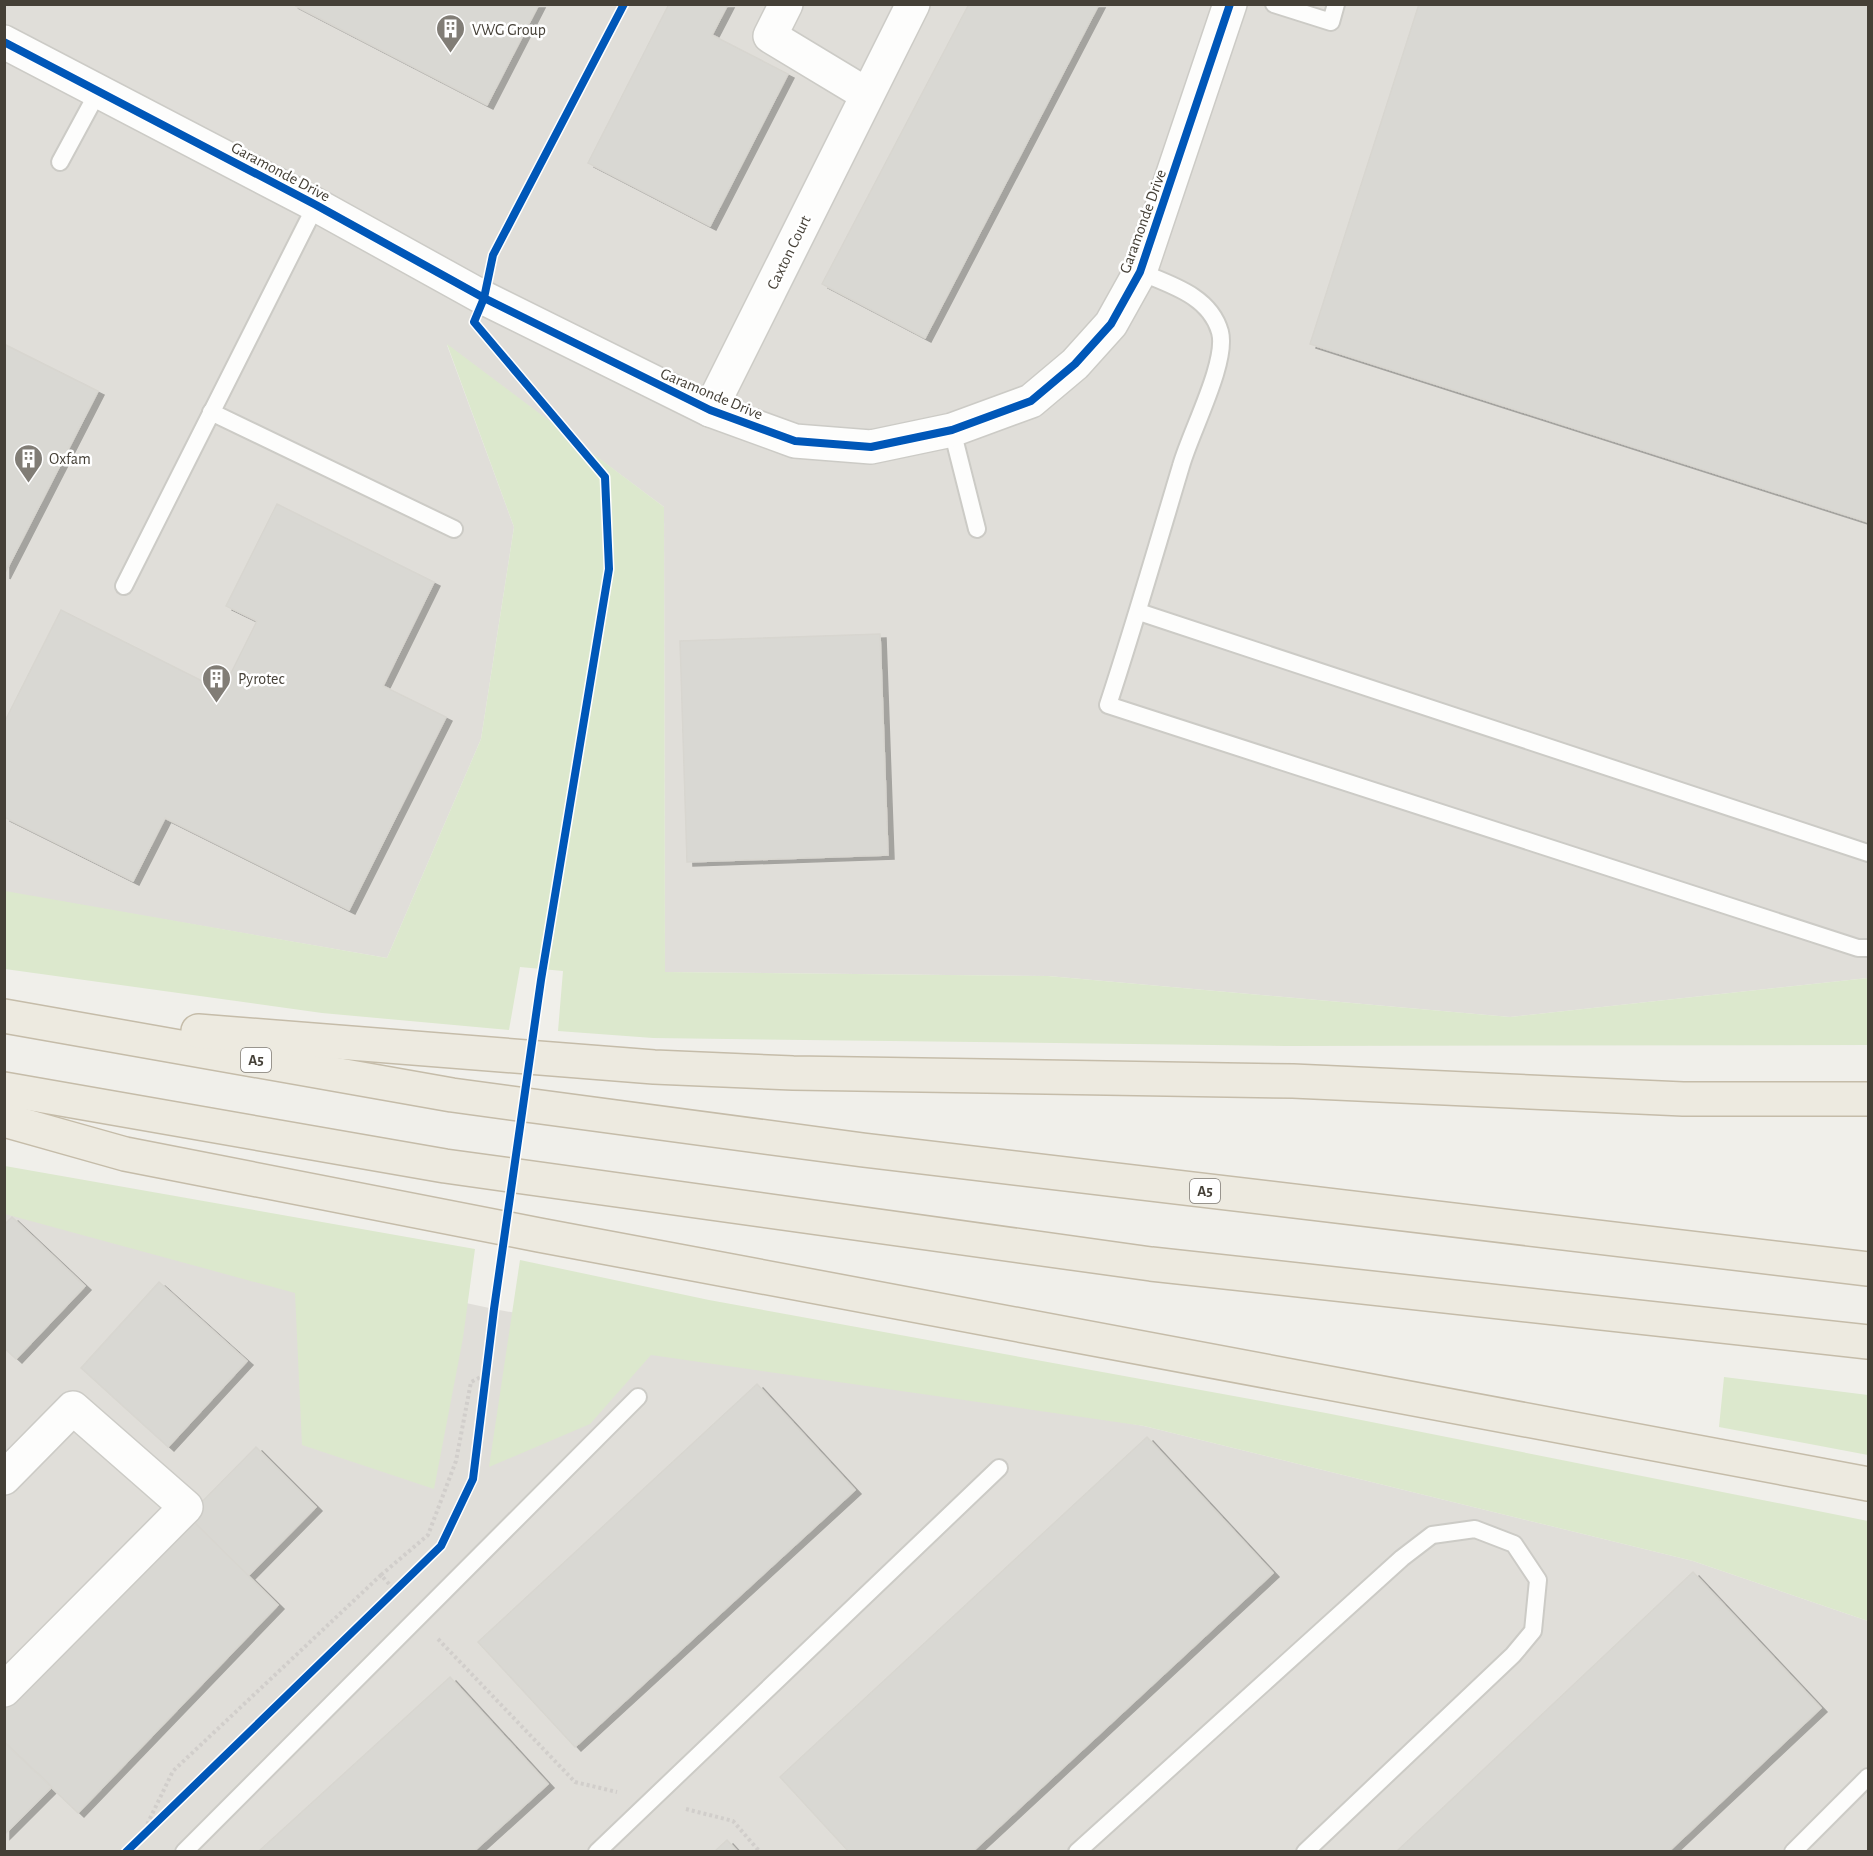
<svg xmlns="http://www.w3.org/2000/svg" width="1873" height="1856" viewBox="0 0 1873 1856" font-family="'Alegreya Sans',sans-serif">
  <defs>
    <filter id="shadow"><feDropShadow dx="6" dy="4" stdDeviation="0" flood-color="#0004"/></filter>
  </defs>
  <rect width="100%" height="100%" fill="#f0efea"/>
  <g fill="#e0ded9">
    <polygon points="4,5 1868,5 1868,978 1510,1017 1048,976 665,972 664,507 447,345 514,527 481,739 387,958 5,892"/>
    <polygon points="5,1204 494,1309 1144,1426 1693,1561 1868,1621 1868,1851 5,1852"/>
  </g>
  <g fill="#dce8cd">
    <polygon points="447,344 664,507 665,972 1048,976 1510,1017 1868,978 1868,1045 1285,1046 653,1038 558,1031 563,971 520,967 509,1030 322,1013 5,969 5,891 387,958 481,739 514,527"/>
    <polygon points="5,1166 475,1249 463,1338 434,1489 302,1445 295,1293 5,1214"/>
    <polygon points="520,1260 709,1300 1326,1413 1868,1521 1868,1621 1693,1561 1144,1426 651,1355 590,1424 489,1467"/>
    <polygon points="1724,1377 1868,1395 1868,1455 1719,1427"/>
  </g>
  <g fill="#d9d8d3" stroke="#d8d6d0" stroke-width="1.5" filter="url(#shadow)">
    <polygon points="292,4 539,4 487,105"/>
    <polygon points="669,4 728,4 712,35 788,74 710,226 588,163"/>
    <polygon points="969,4 1099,4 925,338 822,284"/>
    <polygon points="1419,4 1868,4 1868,522 1310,344"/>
    <polygon points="4,344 98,391 4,575"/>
    <polygon points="277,504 434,582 383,686 446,717 349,910 165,818 133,881 4,817 4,723 61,610 222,691 257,621 226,606"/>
    <polygon points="880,634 888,855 687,862 680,641"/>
    <polygon points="12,1217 85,1286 16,1359 4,1348 4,1225"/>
    <polygon points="159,1282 247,1361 168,1447 81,1368"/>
    <polygon points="757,1384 855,1490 575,1747 478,1642"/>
    <polygon points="1147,1437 1273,1573 972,1852 849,1852 780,1777"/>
    <polygon points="256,1447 316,1507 248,1576 188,1516"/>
    <polygon points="188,1516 278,1605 78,1813 4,1742 4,1703"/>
    <polygon points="1693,1572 1821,1708 1668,1852 1396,1852"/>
    <polygon points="450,1677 548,1784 473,1852 258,1852"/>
    <polygon points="4,1742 52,1787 4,1835"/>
    <polygon points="727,1840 738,1852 714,1852"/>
  </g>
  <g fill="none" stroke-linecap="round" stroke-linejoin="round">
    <defs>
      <g id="service">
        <polyline points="1274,4 1331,22 1336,4"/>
        <polyline points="60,162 99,90"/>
        <path d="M1140,272C1171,285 1210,296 1220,332C1228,362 1190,433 1181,466C1157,546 1134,626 1108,705L1858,948H1868"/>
        <polyline points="211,412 454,529"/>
        <polyline points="952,430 977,529"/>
        <polyline points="124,586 316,205"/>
        <polyline points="1139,612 1868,853"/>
        <polyline points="184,1852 638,1397"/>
        <polyline points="597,1852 999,1468"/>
        <polyline points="1077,1852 1402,1558 1432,1535 1475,1529 1514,1544 1538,1580 1533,1631 1513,1655 1305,1852"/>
        <polyline points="1793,1852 1868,1777"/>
      </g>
      <g id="minor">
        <polyline points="786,4 770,36 866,94"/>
        <polyline points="4,42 316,205 484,298 710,410 795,441 871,447 952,430 1031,401 1075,364 1111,324 1140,272 1230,4"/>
        <polyline points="710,410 913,4"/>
        <polyline points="4,1478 73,1408 186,1507 4,1690"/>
      </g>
      <g id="trunk">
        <polyline points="4,1016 452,1095 541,1107 863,1150 1868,1269"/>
        <polyline points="198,1031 654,1067 793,1073 1293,1081 1683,1099 1868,1099"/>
        <polyline points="4,1089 445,1166 1151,1264 1868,1342"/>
        <polyline points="4,1120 125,1154 539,1235 1868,1484"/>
      </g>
    </defs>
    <use href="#service" stroke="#cccbc6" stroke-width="20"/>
    <use href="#minor" stroke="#cccbc6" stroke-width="36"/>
    <use href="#trunk" stroke="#c5bca9" stroke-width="36"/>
    <g stroke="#d1cecb" stroke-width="4" stroke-dasharray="3 3" stroke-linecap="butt">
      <polyline points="381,1575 428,1535 456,1461 471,1382 485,1375"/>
      <polyline points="438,1639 575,1782 617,1792"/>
      <polyline points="686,1809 733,1821 760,1852"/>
      <polyline points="142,1835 173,1771 381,1575 399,1595"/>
    </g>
    <use href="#service" stroke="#fdfdfc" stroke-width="16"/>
    <use href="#minor" stroke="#fdfdfc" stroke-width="33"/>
    <use href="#trunk" stroke="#edeae0" stroke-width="33"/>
    <defs>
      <g id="cycleway">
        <polyline points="4,42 316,205 484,298 710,410 795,441 871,447 952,430 1031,401 1075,364 1111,324 1140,272 1230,4"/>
        <polyline points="126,1852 441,1546 473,1479 494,1309 541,980 609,569 605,477 474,322 484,298 493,255 624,4"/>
      </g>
    </defs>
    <use href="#cycleway" stroke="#fff" stroke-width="11"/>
    <use href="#cycleway" stroke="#0057b8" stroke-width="8"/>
  </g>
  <defs>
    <symbol id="building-pin" viewBox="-11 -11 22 30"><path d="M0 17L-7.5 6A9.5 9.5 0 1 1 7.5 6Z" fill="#817d76" stroke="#fff"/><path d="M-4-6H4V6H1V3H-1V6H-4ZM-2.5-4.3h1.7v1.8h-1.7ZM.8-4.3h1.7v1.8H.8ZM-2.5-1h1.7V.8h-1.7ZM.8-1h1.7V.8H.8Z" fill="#fff"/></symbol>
  </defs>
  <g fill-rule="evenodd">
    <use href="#building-pin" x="434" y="12" width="33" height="45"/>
    <use href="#building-pin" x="12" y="442" width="33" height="45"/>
    <use href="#building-pin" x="200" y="662" width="33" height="45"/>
  </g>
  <g text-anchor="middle" stroke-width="5" stroke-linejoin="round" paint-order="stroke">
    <g fill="#fff" stroke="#7d7973" stroke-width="1.5">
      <rect x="241" y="1048" width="30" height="24" rx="4.5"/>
      <rect x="1190" y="1179" width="30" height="24" rx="4.5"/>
    </g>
    <g font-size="15" font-weight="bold" fill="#454037">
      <text x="256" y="1065">A5</text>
      <text x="1205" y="1196">A5</text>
    </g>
    <g font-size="16" fill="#454037" stroke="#fff" text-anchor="start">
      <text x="472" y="35">VWG Group</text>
      <text x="49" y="464">Oxfam</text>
      <text x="238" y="684">Pyrotec</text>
    </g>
    <g font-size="16" fill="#454037" stroke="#fff">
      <text transform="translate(281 171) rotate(28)" y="6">Garamonde Drive</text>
      <text transform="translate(1142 221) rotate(-70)" y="6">Garamonde Drive</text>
      <text transform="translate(788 252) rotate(-64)" y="6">Caxton Court</text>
      <text transform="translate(712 393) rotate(23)" y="6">Garamonde Drive</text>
    </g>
  </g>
  <rect width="1873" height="1856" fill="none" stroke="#454037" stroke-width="12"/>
</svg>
